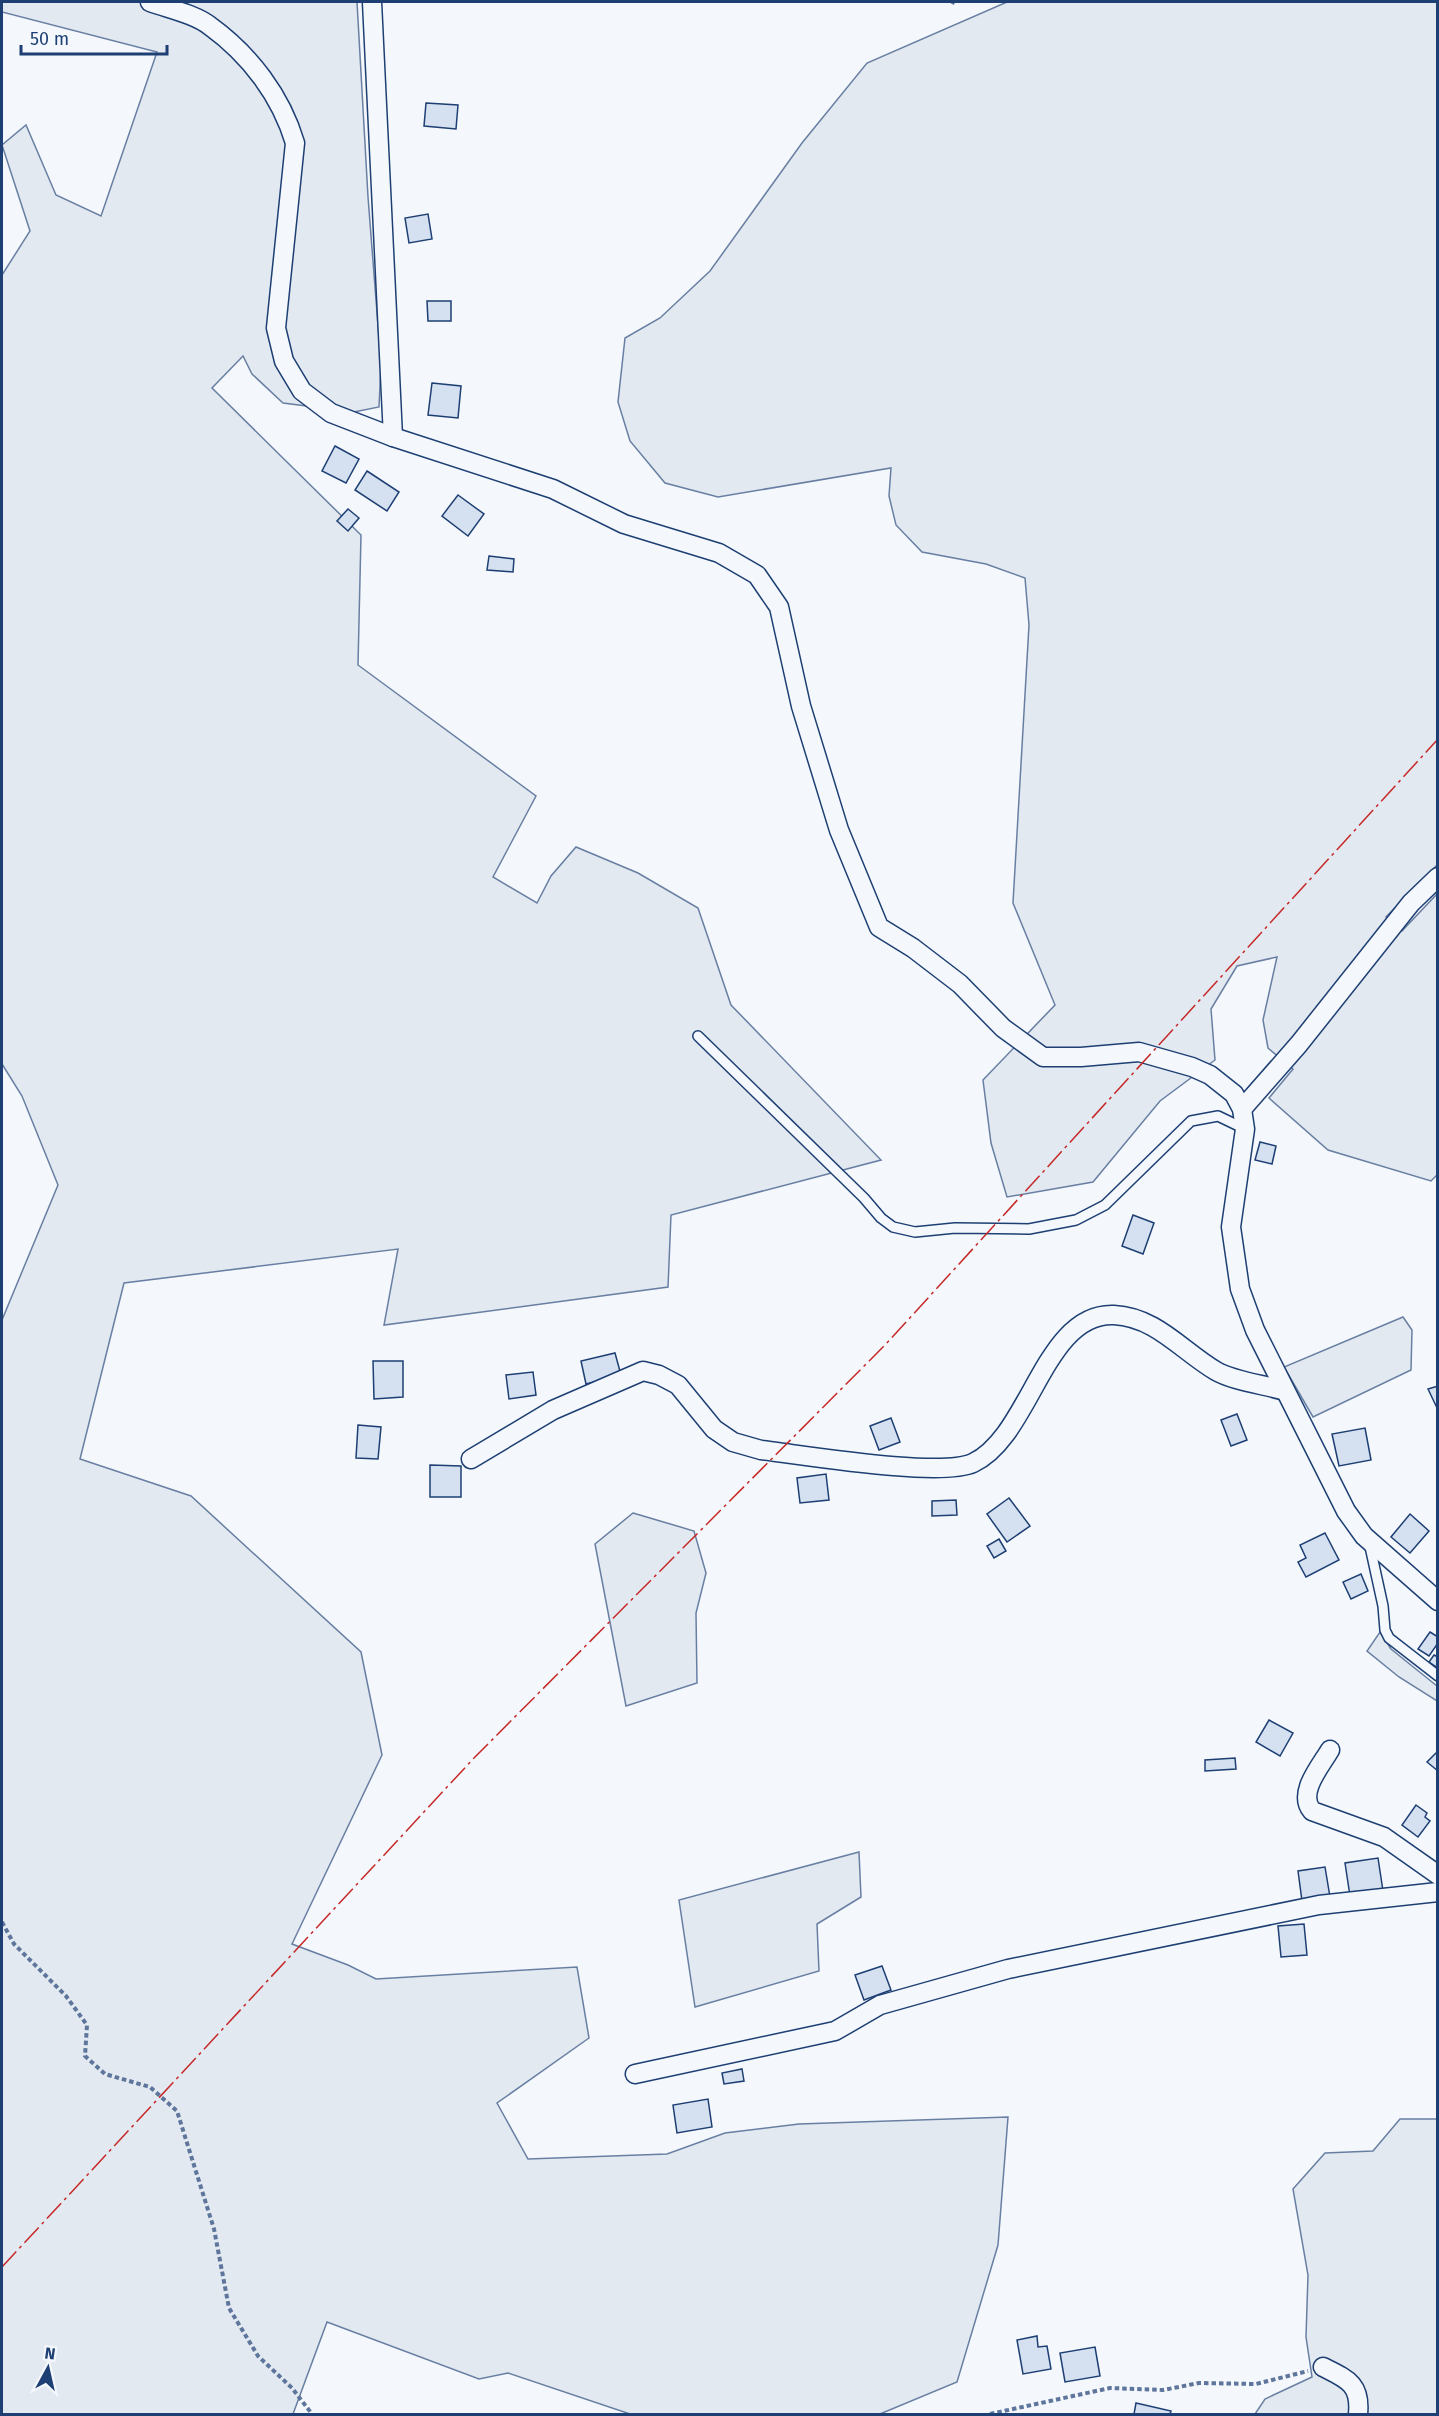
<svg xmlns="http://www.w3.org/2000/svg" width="1439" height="2416" viewBox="0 0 1439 2416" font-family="'Fira Sans',sans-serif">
  <rect width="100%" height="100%" fill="#f4f7fb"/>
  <g fill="#e3e9f0" stroke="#687fa3" stroke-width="1.5">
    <polygon points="2,2 357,2 368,197 381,364 379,407 354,412 283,403 252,374 243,356 212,388 361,535 358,665 536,796 493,877 537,903 551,876 576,847 638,873 698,908 731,1005 881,1160 671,1215 668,1287 384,1325 398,1249 124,1283 80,1459 191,1496 361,1652 382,1755 292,1944 348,1965 376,1979 577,1967 589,2038 497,2103 528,2159 667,2154 725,2133 799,2124 1008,2117 998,2245 957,2382 880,2414 630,2414 508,2373 479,2379 327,2322 293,2414 2,2414 2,1320 58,1185 22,1096 2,1064 2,275 30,231 2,145 26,125 56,195 101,216 157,52 2,12"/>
    <polygon points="1007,2 1437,2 1437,865 1386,917 1402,931 1437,894 1437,1175 1431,1181 1328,1150 1269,1098 1293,1069 1268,1048 1263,1020 1277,957 1237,966 1211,1009 1215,1060 1160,1101 1093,1182 1007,1197 991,1143 983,1080 1055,1005 1013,903 1029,625 1025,578 986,564 922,552 896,525 889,496 891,468 718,497 665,483 630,441 618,402 625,338 660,318 710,271 802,143 867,63"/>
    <polygon points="1403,1317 1412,1330 1411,1370 1313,1417 1284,1367"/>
    <polygon points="633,1513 694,1531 706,1573 696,1613 697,1683 626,1706 595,1544"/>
    <polygon points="1380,1632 1391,1649 1437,1686 1437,1701 1399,1677 1367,1651"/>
    <polygon points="859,1852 861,1897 817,1924 819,1971 695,2007 679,1900"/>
    <polygon points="1400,2119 1437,2119 1437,2414 1255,2414 1265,2399 1312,2377 1306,2337 1308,2275 1293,2189 1325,2153 1373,2151"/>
  </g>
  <g fill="#d5e0f0" stroke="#1d3f73" stroke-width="1.5">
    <polygon points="426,103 458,105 456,129 424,126"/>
    <polygon points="428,214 432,239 409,243 405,218"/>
    <polygon points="427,301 451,301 451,321 428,321"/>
    <polygon points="432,383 461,386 458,418 428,415"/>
    <polygon points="335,446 359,459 346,483 322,471"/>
    <polygon points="367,471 399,492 387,511 355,490"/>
    <polygon points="458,495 484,514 468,536 442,516"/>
    <polygon points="348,509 359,518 348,531 337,521"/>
    <polygon points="489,556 514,559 513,572 487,570"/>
    <polygon points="1260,1142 1276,1146 1272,1164 1255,1160"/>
    <polygon points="1133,1215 1154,1223 1143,1254 1122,1246"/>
    <polygon points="615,1353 621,1375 586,1384 581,1361"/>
    <polygon points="373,1361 403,1361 403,1397 374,1399"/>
    <polygon points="533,1372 536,1395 509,1399 506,1375"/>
    <polygon points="1438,1386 1438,1410 1428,1389"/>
    <polygon points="1237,1414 1247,1440 1231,1446 1221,1420"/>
    <polygon points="891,1418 900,1442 879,1450 870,1426"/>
    <polygon points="358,1425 381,1427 378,1459 356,1458"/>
    <polygon points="1365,1428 1371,1460 1339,1466 1332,1434"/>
    <polygon points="430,1465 461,1466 461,1497 430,1497"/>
    <polygon points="826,1474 829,1500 800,1503 797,1478"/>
    <polygon points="1009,1498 1030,1526 1007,1542 987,1514"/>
    <polygon points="956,1500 957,1515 932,1516 932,1501"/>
    <polygon points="1410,1514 1429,1531 1410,1553 1391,1537"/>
    <polygon points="1325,1533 1339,1560 1306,1577 1298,1562 1306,1558 1300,1545"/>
    <polygon points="999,1539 1006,1551 994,1558 987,1546"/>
    <polygon points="1361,1574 1368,1591 1351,1599 1343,1582"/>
    <polygon points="1430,1632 1438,1637 1438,1643 1429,1656 1418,1649"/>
    <polygon points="1434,1655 1438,1657 1438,1668 1429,1662"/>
    <polygon points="1269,1720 1293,1733 1280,1756 1256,1742"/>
    <polygon points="1438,1751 1438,1771 1427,1762"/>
    <polygon points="1235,1758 1236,1769 1205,1771 1205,1760"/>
    <polygon points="1416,1805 1427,1813 1425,1817 1430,1821 1418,1837 1402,1825"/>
    <polygon points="1378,1858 1383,1891 1350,1896 1345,1863"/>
    <polygon points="1325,1867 1330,1897 1302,1901 1298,1871"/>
    <polygon points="1304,1924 1307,1955 1281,1957 1278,1926"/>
    <polygon points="882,1966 891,1990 864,2000 855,1975"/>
    <polygon points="742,2069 744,2081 724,2084 722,2073"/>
    <polygon points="708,2099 712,2127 677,2133 673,2105"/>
    <polygon points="1037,2336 1038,2347 1047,2346 1051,2369 1023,2374 1017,2340"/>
    <polygon points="1095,2347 1100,2376 1065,2382 1060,2353"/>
    <polygon points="1136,2403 1171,2411 1170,2414 1134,2414"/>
  </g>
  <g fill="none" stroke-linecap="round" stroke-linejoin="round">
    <defs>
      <g id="service">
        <polyline points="698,1036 864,1198 881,1218 893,1227 915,1232 955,1228 1029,1229 1076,1220 1105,1205 1191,1121 1218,1116 1245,1129"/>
        <polyline points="1369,1542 1383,1606 1385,1630 1389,1638 1438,1676"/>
      </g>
      <g id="minor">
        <path d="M150,2C169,9 195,14 210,26C250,55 281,96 295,143L276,328L284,361L302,391L331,413L393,437L553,489L624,524L719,553L757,575L779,607L801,706L839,830L879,927L913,948L960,984L1003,1028L1043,1057H1081L1139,1052L1192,1067L1210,1075L1234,1094L1242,1109L1245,1129L1231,1227L1240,1289L1255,1330L1346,1511L1364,1536L1438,1601"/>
        <polyline points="372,2 393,437"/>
        <polyline points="1242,1109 1299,1044 1411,903 1438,877"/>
        <path d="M471,1459L553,1410L643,1371L659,1375L678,1385L714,1429L733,1442L761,1450C804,1455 940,1478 973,1463C1031,1436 1044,1312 1114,1315C1156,1317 1182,1351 1216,1371C1233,1381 1266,1385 1285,1391"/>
        <path d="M1330,1750C1320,1767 1297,1793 1312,1811L1384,1837L1438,1875"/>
        <polyline points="635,2074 835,2031 880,2005 1008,1969 1319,1905 1438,1892"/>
        <path d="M1323,2367C1347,2379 1361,2384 1358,2414"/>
      </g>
    </defs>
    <use href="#service" stroke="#1d3f73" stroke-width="12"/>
    <use href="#minor" stroke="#1d3f73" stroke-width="21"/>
    <g stroke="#5e769c" stroke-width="4" stroke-dasharray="4.5 3" stroke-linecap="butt">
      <polyline points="952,4 953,2"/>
      <polyline points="2,1922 14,1944 66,1996 87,2025 85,2056 105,2074 150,2087 177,2111 214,2229 229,2308 258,2356 292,2388 312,2414"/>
      <polyline points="990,2414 1110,2388 1163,2390 1199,2383 1256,2384 1308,2371"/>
    </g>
    <use href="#service" stroke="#f4f7fb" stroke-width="9"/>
    <use href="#minor" stroke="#f4f7fb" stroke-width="18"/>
    <polyline stroke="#c62828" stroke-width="1.5" stroke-dasharray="21 4.5 3 4.5" stroke-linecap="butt" points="2,2267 474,1758 886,1344 1438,739"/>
  </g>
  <rect width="1439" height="2416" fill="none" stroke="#1d3f73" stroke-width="6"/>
  <g transform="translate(48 2368) rotate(8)" stroke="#f4f7fb" stroke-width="4.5" paint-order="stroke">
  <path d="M0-4.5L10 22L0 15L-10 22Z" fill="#1d3f73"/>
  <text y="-9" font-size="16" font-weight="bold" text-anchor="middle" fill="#1d3f73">N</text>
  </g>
  <path d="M21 45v9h146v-9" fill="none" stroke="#1d3f73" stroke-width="3"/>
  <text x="30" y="45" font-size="18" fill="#1d3f73" stroke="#f4f7fb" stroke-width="4.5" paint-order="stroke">50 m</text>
</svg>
